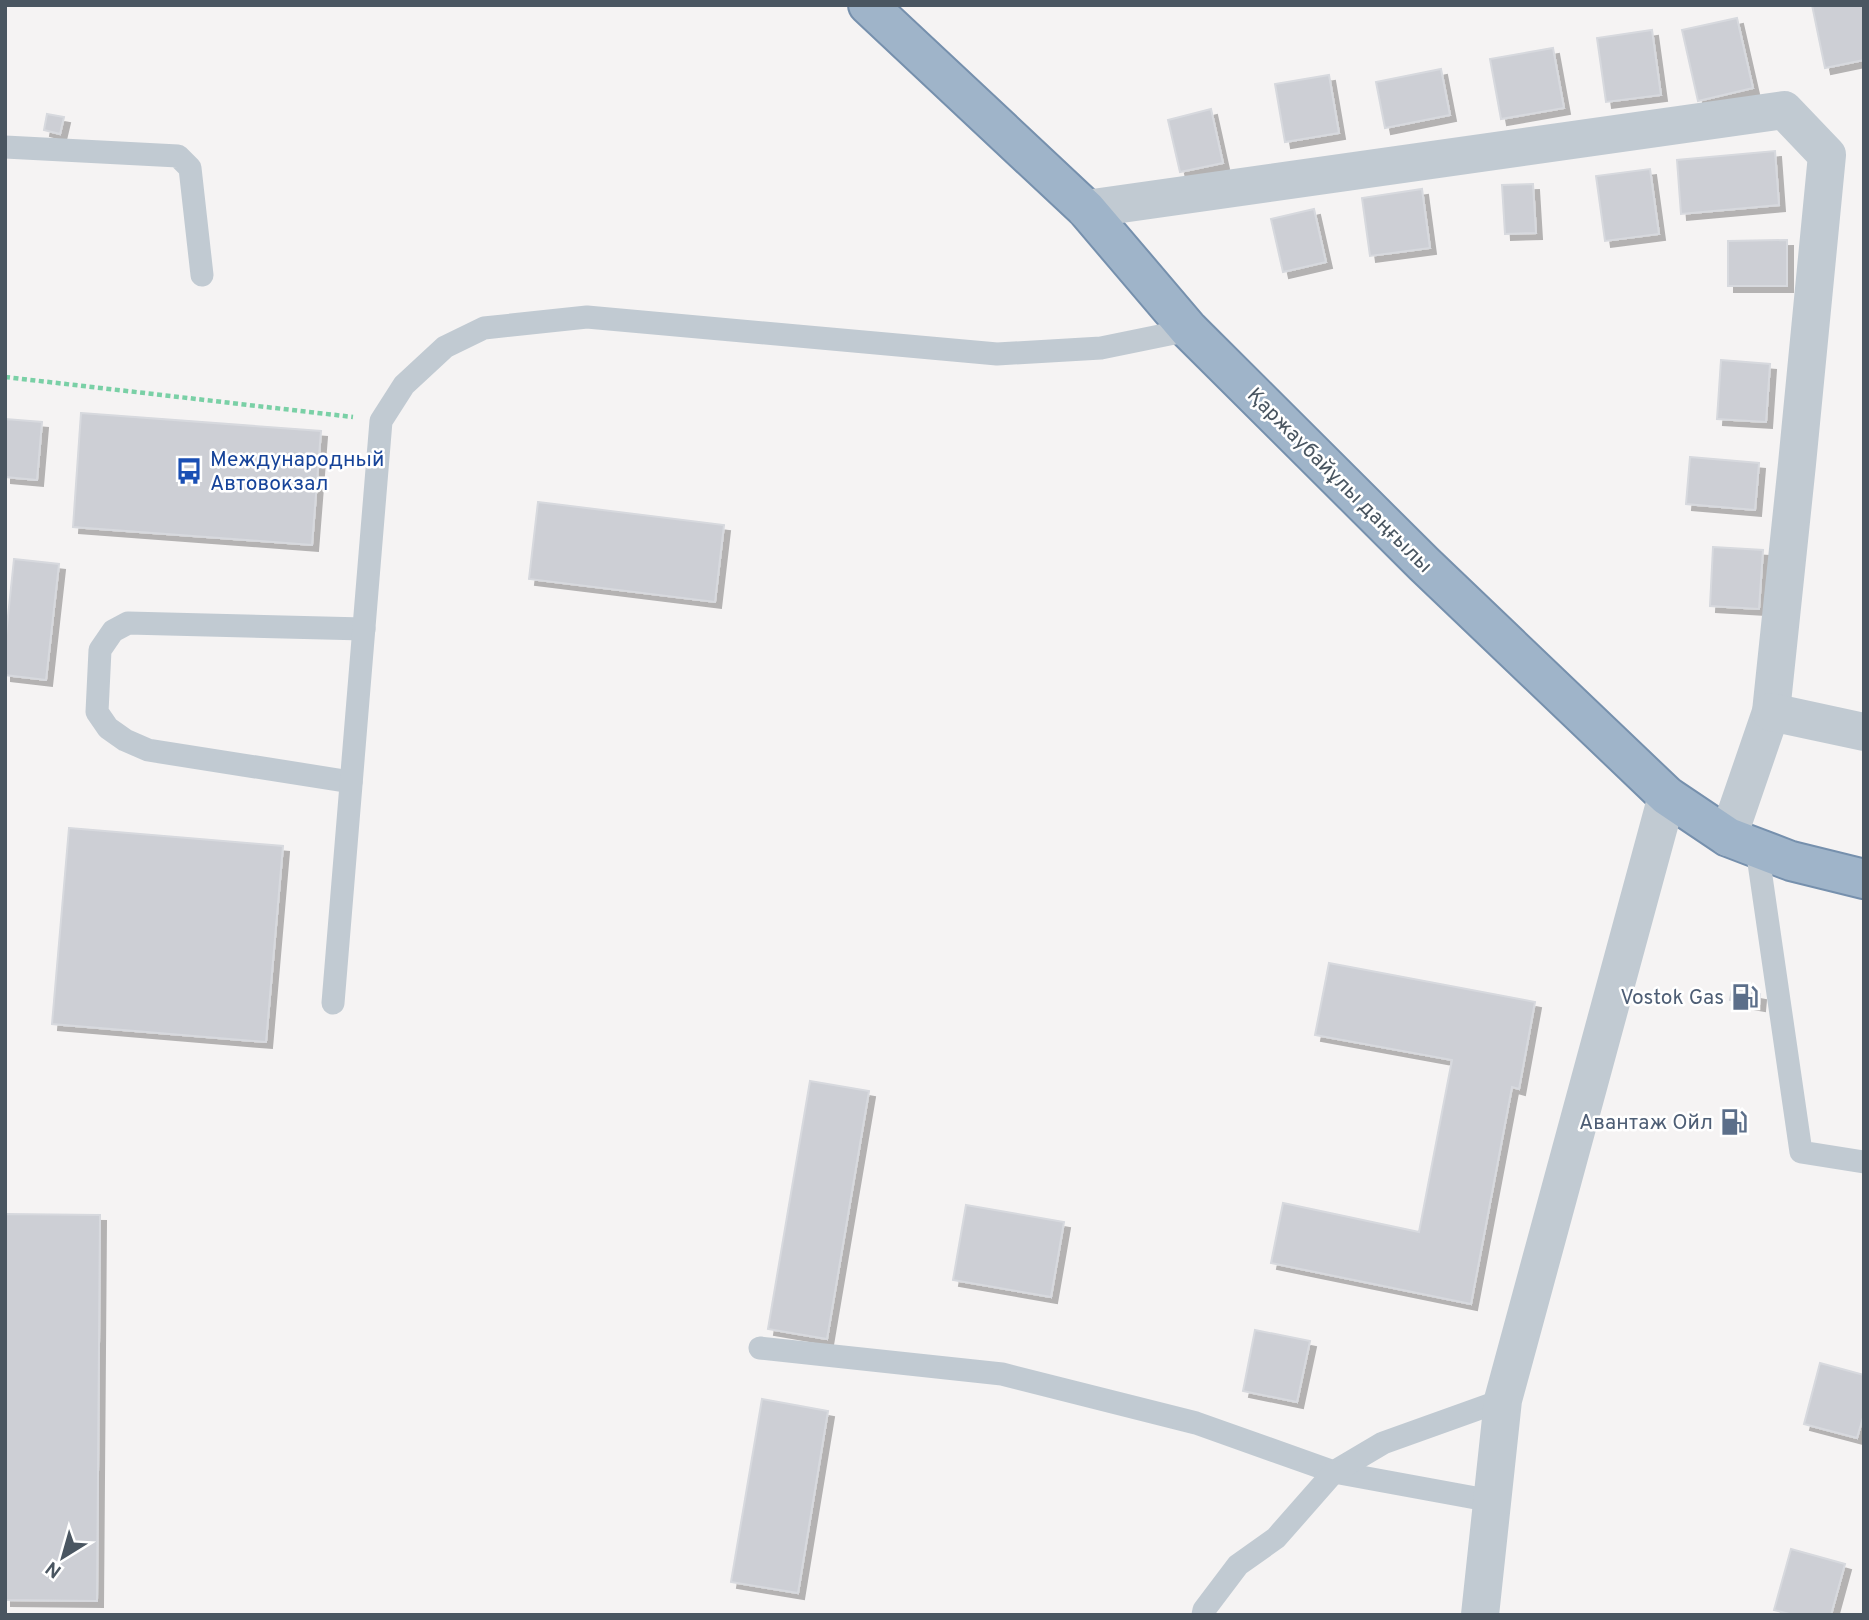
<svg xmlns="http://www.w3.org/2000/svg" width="1869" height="1620" viewBox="0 0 1869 1620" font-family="Overpass,sans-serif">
  <defs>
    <filter id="shadow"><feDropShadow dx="6" dy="6" stdDeviation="0" flood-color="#0004"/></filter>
  </defs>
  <rect width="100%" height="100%" fill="#f5f3f3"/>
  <g fill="#cdcfd5" stroke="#d7d9de" stroke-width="2" filter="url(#shadow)">
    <polygon points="1812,5 1864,5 1864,60 1825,68"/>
    <polygon points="1737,18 1753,88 1698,101 1682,30"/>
    <polygon points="1652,30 1661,95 1606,102 1597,38"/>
    <polygon points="1553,48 1564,108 1501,119 1490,59"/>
    <polygon points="1441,69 1450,115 1385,128 1376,82"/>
    <polygon points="1329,75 1339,133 1285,142 1275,84"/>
    <polygon points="1211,109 1223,163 1180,172 1168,120"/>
    <polygon points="47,114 64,117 60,134 44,130"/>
    <polygon points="1775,151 1779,205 1681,214 1677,160"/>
    <polygon points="1650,169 1659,234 1605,241 1596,176"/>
    <polygon points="1533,184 1536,233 1505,234 1502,185"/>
    <polygon points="1422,189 1430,248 1370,256 1362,198"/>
    <polygon points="1314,209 1326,262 1283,272 1271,219"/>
    <polygon points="1787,240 1787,286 1728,286 1728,241"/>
    <polygon points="1721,360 1770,364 1766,422 1717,419"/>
    <polygon points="81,413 321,431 312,545 73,527"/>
    <polygon points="5,419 42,422 37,480 5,477"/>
    <polygon points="1690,457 1759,463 1755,510 1686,504"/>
    <polygon points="538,502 724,525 715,602 529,579"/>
    <polygon points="1713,547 1763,550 1759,609 1710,606"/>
    <polygon points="14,559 59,564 46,680 5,675 5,645"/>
    <polygon points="69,828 283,846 266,1042 52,1024"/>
    <polygon points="1329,963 1535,1002 1519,1089 1512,1087 1471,1304 1271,1263 1283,1203 1419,1232 1452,1060 1315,1035"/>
    <polygon points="1732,989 1760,994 1759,1005 1730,1000"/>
    <polygon points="810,1081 869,1091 827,1339 768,1329"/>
    <polygon points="966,1205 1064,1222 1051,1297 953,1280"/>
    <polygon points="5,1214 100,1215 97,1601 5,1600"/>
    <polygon points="1255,1330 1310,1341 1297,1402 1243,1391"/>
    <polygon points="1820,1363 1864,1375 1864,1414 1857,1438 1804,1424"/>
    <polygon points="762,1399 828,1411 798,1593 731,1582"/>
    <polygon points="1791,1549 1845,1564 1831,1615 1793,1615 1774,1610"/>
  </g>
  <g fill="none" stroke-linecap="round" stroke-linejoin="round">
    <defs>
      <polyline id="trunk" points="868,5 1086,209 1189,330 1424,564 1667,796 1728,837 1791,861 1864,879"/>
    </defs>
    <use href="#trunk" stroke="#7690ad" stroke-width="42"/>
    <polyline stroke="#7ad0a6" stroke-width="4.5" stroke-dasharray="5 3.5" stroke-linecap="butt" points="5,377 353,417"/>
    <g stroke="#c1cad2" stroke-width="23">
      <polyline points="5,147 178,156 190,168 202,275"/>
      <polyline points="351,782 148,750 125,740 108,728 97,712 100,650 113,631 128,623 364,629"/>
      <polyline points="1757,849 1801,1152 1864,1162"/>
      <polyline points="333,1003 381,421 404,385 445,347 484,328 587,317 997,354 1101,348 1189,330"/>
      <polyline points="760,1348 1002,1374 1196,1423 1334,1472 1492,1501"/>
      <polyline points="1203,1615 1204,1610 1238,1565 1276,1538 1334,1472 1383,1443 1503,1400"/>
    </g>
    <g stroke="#c1cad2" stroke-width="38">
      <polyline points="1086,209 1784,110 1827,155 1797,464 1771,712 1728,837"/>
      <polyline points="1771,712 1864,732"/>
      <polyline points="1480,1615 1503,1400 1667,796"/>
    </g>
    <use href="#trunk" stroke="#9fb4c9" stroke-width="38"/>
  </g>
  <defs>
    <symbol id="bus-bare" viewBox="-9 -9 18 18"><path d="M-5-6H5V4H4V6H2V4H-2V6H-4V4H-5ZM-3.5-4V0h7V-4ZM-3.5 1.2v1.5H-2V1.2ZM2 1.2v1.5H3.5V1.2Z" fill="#1a4fb4" stroke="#fff" stroke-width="2.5" paint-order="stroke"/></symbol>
    <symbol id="fuel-bare" viewBox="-9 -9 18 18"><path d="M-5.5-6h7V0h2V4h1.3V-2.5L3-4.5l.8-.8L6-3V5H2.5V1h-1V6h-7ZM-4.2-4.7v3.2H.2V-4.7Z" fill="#5c6f8a" stroke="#fff" stroke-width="2.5" paint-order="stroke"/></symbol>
  </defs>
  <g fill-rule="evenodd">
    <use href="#bus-bare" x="170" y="452" width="38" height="38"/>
    <use href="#fuel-bare" x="1726" y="978" width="38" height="38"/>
    <use href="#fuel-bare" x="1715" y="1103" width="38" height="38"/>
  </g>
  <g text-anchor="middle" stroke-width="5" stroke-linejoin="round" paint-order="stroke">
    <g font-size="21" fill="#164399" stroke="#fff" text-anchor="start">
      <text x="210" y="466">Международный<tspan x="210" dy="24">Автовокзал</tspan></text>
    </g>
    <g font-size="21" fill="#4a5661" stroke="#fff">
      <text transform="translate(1340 480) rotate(45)" y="7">Қаржаубайұлы даңғылы</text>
    </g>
    <g font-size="21" fill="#4e5e75" stroke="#fff" text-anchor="end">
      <text x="1724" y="1004">Vostok Gas</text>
      <text x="1713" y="1129">Авантаж Ойл</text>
    </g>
  </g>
  <rect width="1869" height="1620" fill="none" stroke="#4a5661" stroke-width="14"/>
  <g transform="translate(63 1557) rotate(217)" stroke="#ffffff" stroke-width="5" paint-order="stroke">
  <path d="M0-5L12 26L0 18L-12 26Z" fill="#4a5661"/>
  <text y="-10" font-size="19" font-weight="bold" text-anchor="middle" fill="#4a5661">N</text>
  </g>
</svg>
